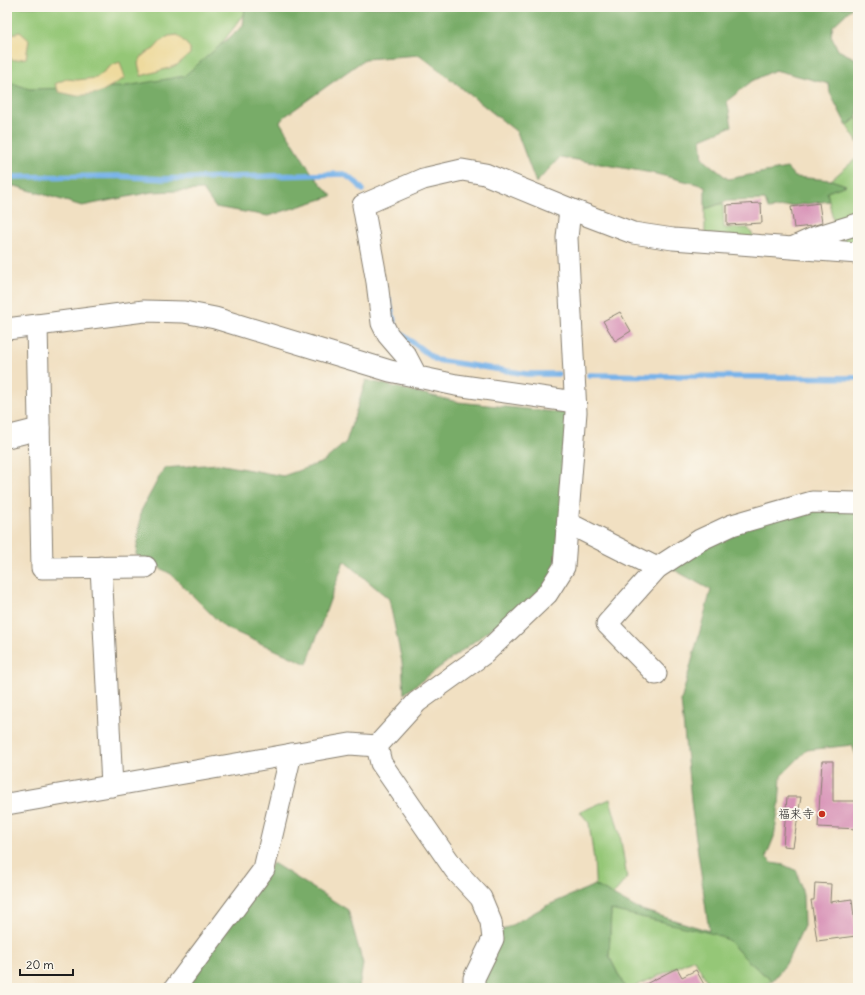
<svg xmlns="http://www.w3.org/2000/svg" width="865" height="995" viewBox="0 0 865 995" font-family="Delius,'Klee One',sans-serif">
  <rect width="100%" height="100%" fill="#fbf7ec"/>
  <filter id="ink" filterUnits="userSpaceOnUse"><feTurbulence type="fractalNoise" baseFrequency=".025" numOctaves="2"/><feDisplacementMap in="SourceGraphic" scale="8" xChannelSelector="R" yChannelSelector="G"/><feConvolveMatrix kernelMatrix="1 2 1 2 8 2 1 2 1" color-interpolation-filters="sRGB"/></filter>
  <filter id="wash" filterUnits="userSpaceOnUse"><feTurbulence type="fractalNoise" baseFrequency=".012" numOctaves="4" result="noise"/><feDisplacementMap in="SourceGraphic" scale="16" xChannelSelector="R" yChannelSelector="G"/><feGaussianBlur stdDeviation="0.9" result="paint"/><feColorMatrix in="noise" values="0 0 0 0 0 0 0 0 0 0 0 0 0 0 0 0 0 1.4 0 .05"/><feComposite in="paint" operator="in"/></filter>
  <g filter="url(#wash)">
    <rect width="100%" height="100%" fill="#f1e0c2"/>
    <g fill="#95c777" stroke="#58724a">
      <polygon points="7,7 250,7 131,159 7,169"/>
      <polygon points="858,117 858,143 847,126"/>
      <polygon points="858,157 858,219 834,225 827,192 845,185 831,180"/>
      <polygon points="723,203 724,228 748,228 755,238 705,234 705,209"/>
      <polygon points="858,228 858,243 814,243"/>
      <polygon points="610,799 620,835 627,878 611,897 596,896 594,860 589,823 580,812"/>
      <polygon points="638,909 706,930 728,940 746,959 772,981 758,988 711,988 694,959 632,988 625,988 609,956 611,910"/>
    </g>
    <g fill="#78ac68" stroke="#4a6442">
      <polygon points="245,7 824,7 826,9 828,7 853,7 833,26 831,35 838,50 858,60 858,115 847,126 830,93 829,84 775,70 752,81 727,101 732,126 701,139 703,159 728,179 787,168 795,177 831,180 846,185 827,192 829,201 768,209 765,200 728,201 705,209 705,186 652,173 560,157 536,183 517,132 420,55 365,59 284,117 280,122 313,175 332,196 268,216 215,207 203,190 152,192 82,206 15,186 7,187 7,81 29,89 121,87 184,76 243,26"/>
      <polygon points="366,380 458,402 565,413 573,454 558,576 511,614 404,694 402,662 389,599 344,561 307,664 224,627 171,574 136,555 141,511 164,468 218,464 283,476 323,462 346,442"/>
      <polygon points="858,506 858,760 852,745 807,750 781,776 779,806 774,837 766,857 772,863 784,865 797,871 803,895 804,926 786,964 772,981 746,959 728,940 714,934 611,910 609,956 625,988 475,988 492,936 546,906 595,885 638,909 709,931 692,810 681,701 711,590 667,566 751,519"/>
      <polygon points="273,863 348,910 363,964 359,988 149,988 177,985"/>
    </g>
    <g fill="#eeda9e" stroke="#857b5d">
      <polygon points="20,32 29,40 26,58 14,60 7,57 7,35"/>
      <polygon points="178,35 190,48 190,54 177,65 166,69 141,76 138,63 143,55 154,49 162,40 169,36"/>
      <polygon points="120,62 125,78 99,93 77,96 59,92 55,84 66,79 77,80 96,78 112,65"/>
    </g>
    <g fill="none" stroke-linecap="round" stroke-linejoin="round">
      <g stroke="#77b2e9" stroke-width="5.5">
        <polyline points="7,177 119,176 162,179 344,174 357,183 363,190"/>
        <polyline points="389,300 396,330 436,360 527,374 558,374"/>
        <polyline points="589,375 858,378"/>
      </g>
    </g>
    <g id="blocks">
      <g fill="#d893b7">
        <polygon points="761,203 762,223 727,225 727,205"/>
        <polygon points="819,203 822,223 812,226 794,228 791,207"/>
        <polygon points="620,312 631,331 615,341 603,321"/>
        <polygon points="822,761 833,761 833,801 858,801 858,829 818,827"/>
        <polygon points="787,797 801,797 793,847 783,846"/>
        <polygon points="815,883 831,884 830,902 852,899 856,936 817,941 811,900 814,900"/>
        <polygon points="677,968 682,977 696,970 706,988 638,988"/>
      </g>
    </g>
  </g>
  <g filter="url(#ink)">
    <use href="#blocks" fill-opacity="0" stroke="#867e6f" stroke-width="1"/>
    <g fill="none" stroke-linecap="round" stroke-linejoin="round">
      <defs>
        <g id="minor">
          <polyline points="794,247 816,237 858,224"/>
          <polyline points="37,325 42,568 146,567"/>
          <polyline points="7,329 144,311 184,312 215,318 390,371 456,385 575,402"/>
          <polyline points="417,377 406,356 388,335 382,323 377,282 363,205 423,179 462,170 485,174 570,209 633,233 673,239 858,253"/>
          <polyline points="7,437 39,429"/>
          <polyline points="568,523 657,568"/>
          <polyline points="101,567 112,786"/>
          <polyline points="656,674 607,624 657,568 700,540 732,525 812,502 858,503"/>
          <polyline points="7,804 350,744 377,746"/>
          <polyline points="175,988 264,869 291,754"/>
          <polyline points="474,988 474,978 493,939 491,922 481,898 455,870 381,763 377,746 417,702 485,653 547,594 564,567 576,412 567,238 570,209"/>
        </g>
      </defs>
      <use href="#minor" stroke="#867e6f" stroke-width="23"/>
      <use href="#minor" stroke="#fff" stroke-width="21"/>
    </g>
  </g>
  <circle fill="#c8321e" stroke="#fbf7ec" stroke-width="1.5" cx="822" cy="814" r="4"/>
  <g text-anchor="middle" stroke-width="4" stroke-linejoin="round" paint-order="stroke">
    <g font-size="12" fill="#1c1c1c" stroke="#fbf7ec" text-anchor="end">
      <text x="814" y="818">福来寺</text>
    </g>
  </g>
  <rect width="865" height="995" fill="none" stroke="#fbf7ec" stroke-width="24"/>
  <path d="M20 969v6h53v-6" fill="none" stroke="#1c1c1c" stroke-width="2"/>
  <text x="26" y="969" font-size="12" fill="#1c1c1c" stroke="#fbf7ec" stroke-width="3" paint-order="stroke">20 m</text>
</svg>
